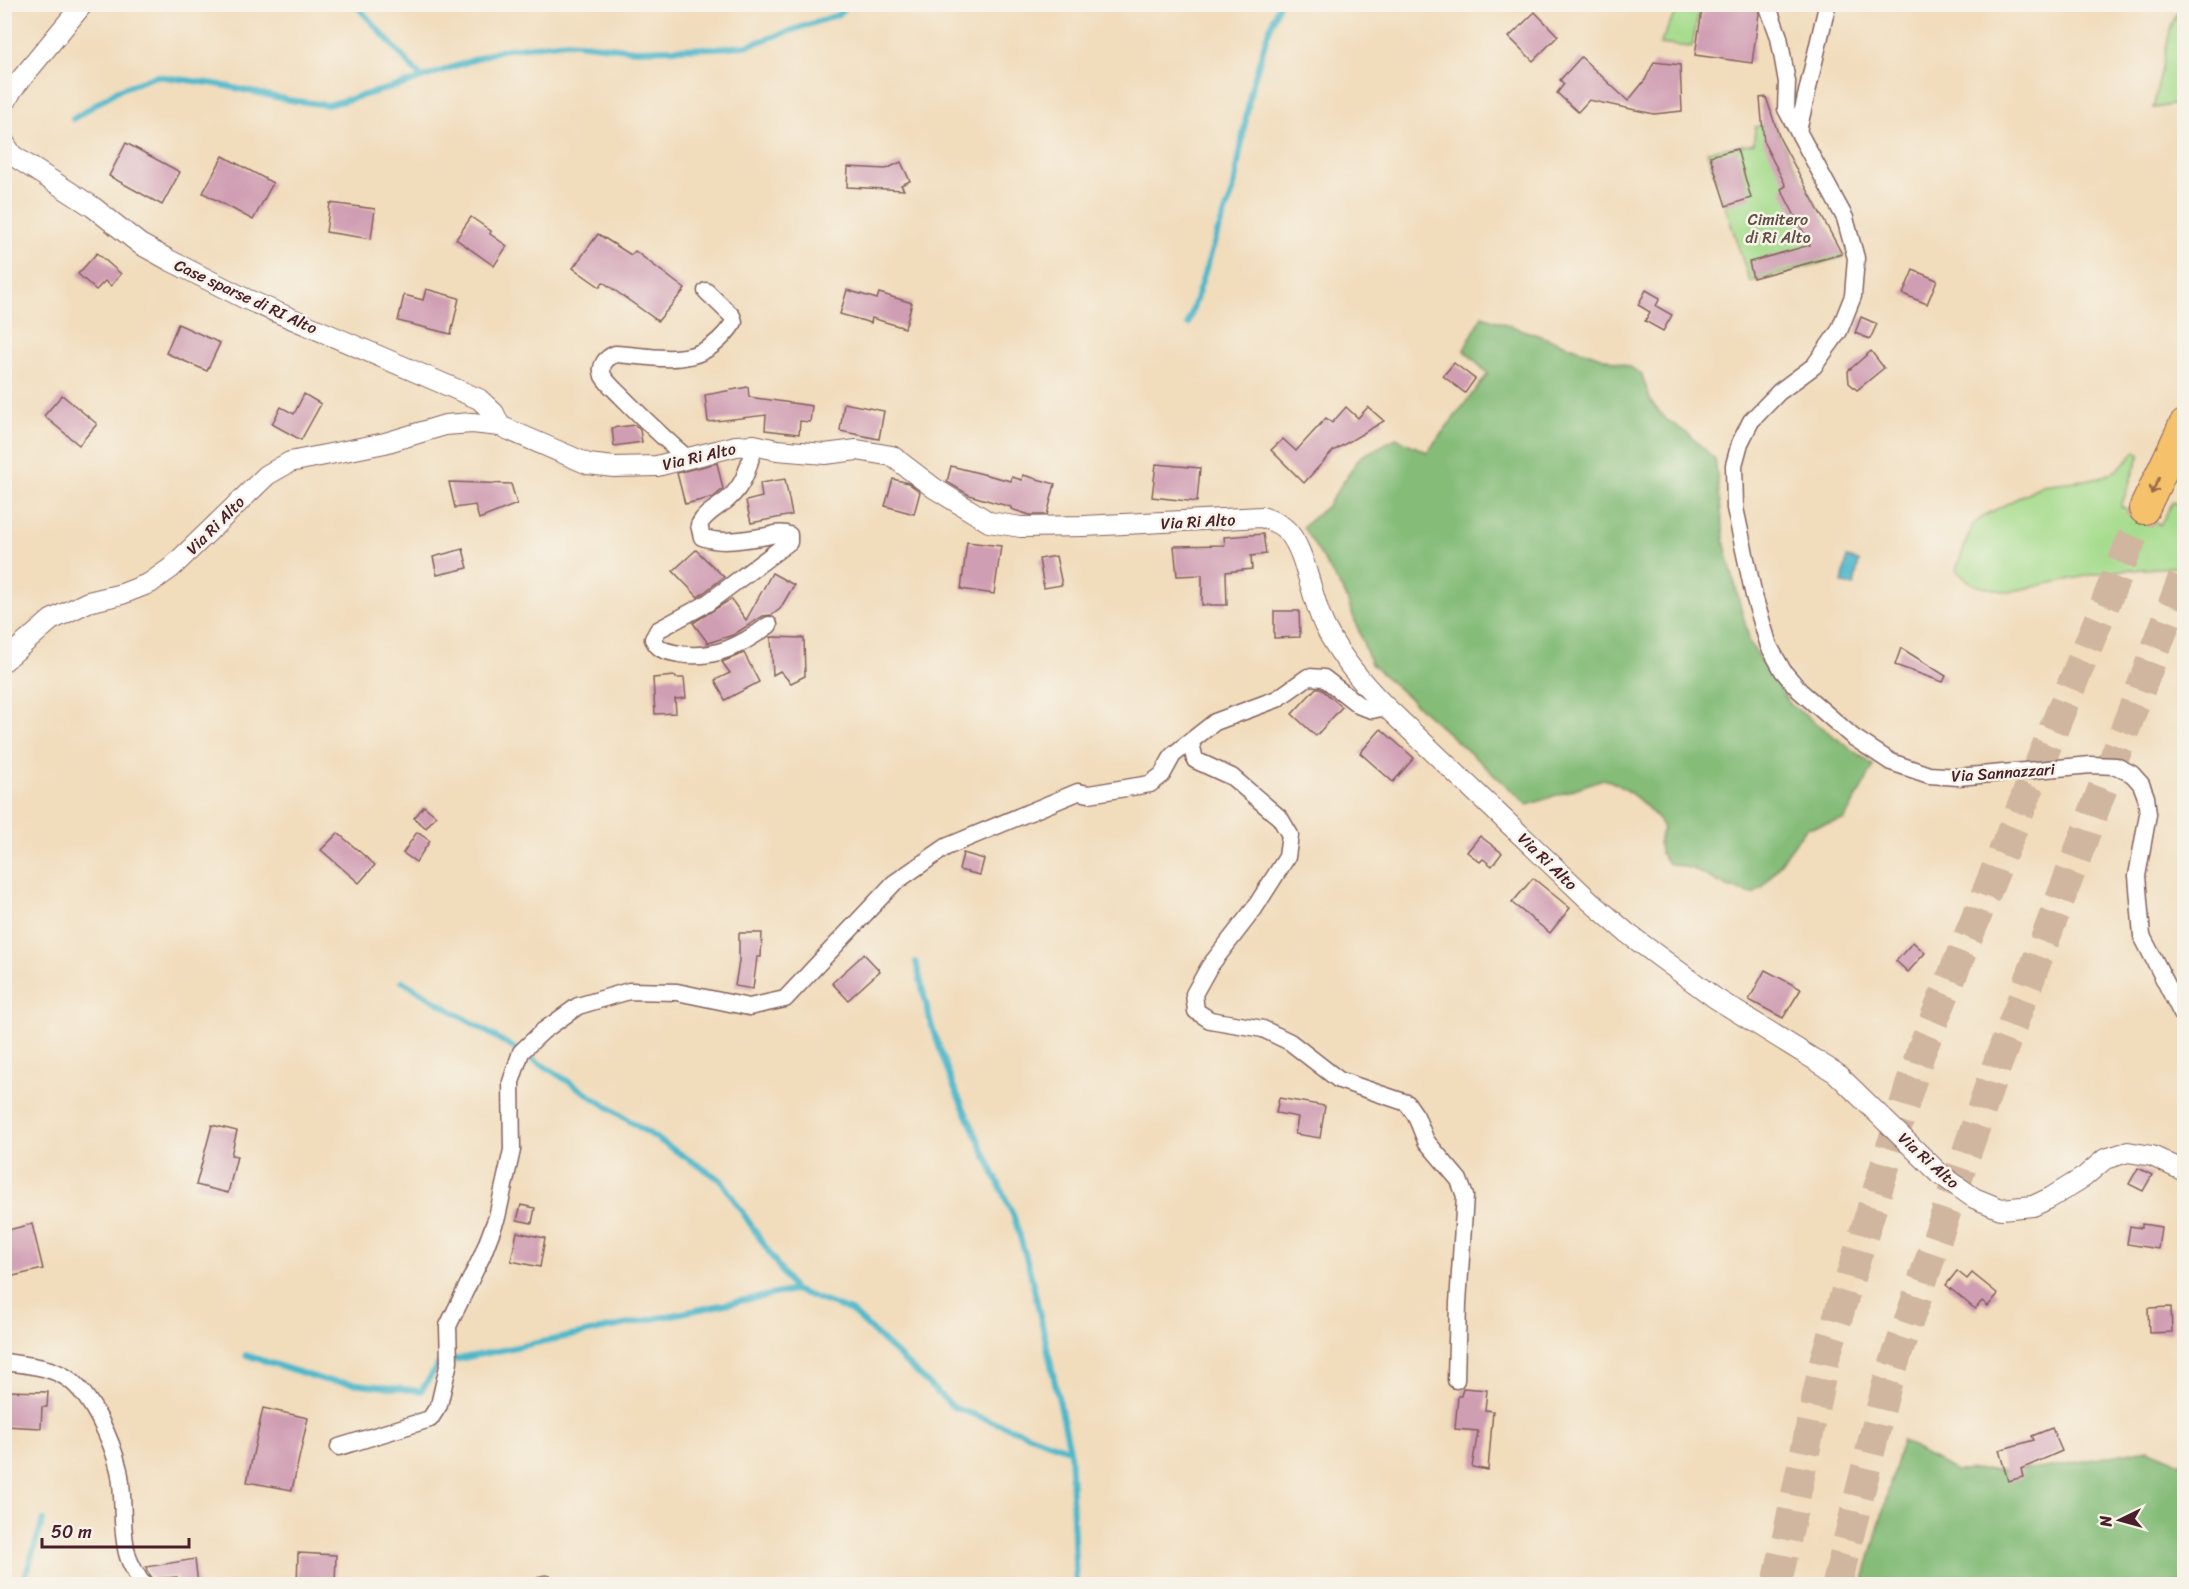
<svg xmlns="http://www.w3.org/2000/svg" width="2189" height="1589" viewBox="0 0 2189 1589" font-family="Sriracha,sans-serif">
  <rect width="100%" height="100%" fill="#f7f3e8"/>
  <filter id="ink" filterUnits="userSpaceOnUse"><feTurbulence type="fractalNoise" baseFrequency=".0167" numOctaves="2"/><feDisplacementMap in="SourceGraphic" scale="12" xChannelSelector="R" yChannelSelector="G"/><feConvolveMatrix kernelMatrix="1 2 1 2 8 2 1 2 1" color-interpolation-filters="sRGB"/></filter>
  <filter id="wash" filterUnits="userSpaceOnUse"><feTurbulence type="fractalNoise" baseFrequency=".008" numOctaves="4" result="noise"/><feDisplacementMap in="SourceGraphic" scale="24" xChannelSelector="R" yChannelSelector="G"/><feGaussianBlur stdDeviation="1.35" result="paint"/><feColorMatrix in="noise" values="0 0 0 0 0 0 0 0 0 0 0 0 0 0 0 0 0 1.4 0 .05"/><feComposite in="paint" operator="in"/></filter>
  <g filter="url(#wash)">
    <rect width="100%" height="100%" fill="#f1dcbb"/>
    <g fill="#a6dc8d" stroke="#787e5c" stroke-width="1.5">
      <polygon points="1679,5 1700,5 1692,47 1660,44"/>
      <polygon points="2181,5 2184,5 2184,103 2153,108 2171,26"/>
      <polygon points="1774,122 1781,140 1843,257 1750,282 1707,151 1754,143 1755,127"/>
      <polygon points="2136,451 2140,454 2121,506 2160,525 2173,502 2184,507 2184,566 2105,572 2008,592 1974,585 1956,570 1972,526 1984,516 2042,485 2101,478 2117,470"/>
    </g>
    <g fill="#84bc78" stroke="#676e52" stroke-width="1.5">
      <path d="M1482,316L1630,367L1642,375L1651,402L1666,419L1688,434L1715,459L1725,546L1750,643L1790,704L1874,766L1844,820L1806,828L1763,887L1753,894L1728,887L1693,869L1668,863L1660,853L1659,840L1663,828C1653,809 1623,783 1603,779L1528,805L1371,664L1345,594L1303,527L1328,505L1360,457L1396,438L1427,452L1488,374L1464,350Z"/>
      <polygon points="1902,1441 1955,1471 2045,1468 2148,1449 2184,1464 2184,1584 1863,1584"/>
    </g>
    <polygon fill="#4db7ca" stroke="#4c6b7a" stroke-width="1.5" points="1847,558 1859,561 1854,586 1842,584"/>
    <g fill="none" stroke-linecap="round" stroke-linejoin="round">
      <g stroke="#4db7ca" stroke-width="6">
        <polyline points="355,4 421,77"/>
        <polyline points="73,119 118,90 156,76 216,84 289,100 328,105 408,83 501,50 567,42 635,50 717,48 746,46 837,15 849,4"/>
        <polyline points="1188,324 1218,231 1233,192 1251,89 1267,36 1279,4"/>
        <polyline points="916,962 931,1024 952,1083 1014,1217 1030,1271 1070,1450"/>
        <polyline points="402,981 552,1071 721,1180 794,1290"/>
        <polyline points="246,1355 324,1380 421,1391 439,1363 794,1290 851,1311 953,1407 1070,1450 1076,1584"/>
        <polyline points="23,1584 43,1520"/>
      </g>
    </g>
    <g id="blocks">
      <g fill="#d09eb3">
        <polygon points="1703,4 1757,4 1759,13 1752,63 1695,55"/>
        <polygon points="1535,12 1558,36 1533,61 1509,37"/>
        <polygon points="1581,57 1628,101 1645,80 1654,62 1680,65 1682,111 1654,114 1589,100 1578,112 1557,93 1564,84 1560,80"/>
        <polygon points="1766,97 1780,139 1842,254 1753,278 1749,262 1810,245 1781,189 1786,186 1764,143 1760,98"/>
        <polygon points="126,143 180,172 162,205 109,176"/>
        <polygon points="1737,149 1751,198 1726,206 1710,156"/>
        <polygon points="223,156 273,183 253,220 203,193"/>
        <polygon points="901,162 910,181 901,185 904,190 847,187 848,167 886,169"/>
        <polygon points="330,203 375,209 371,239 326,232"/>
        <polygon points="471,217 491,231 490,234 507,246 494,266 456,239"/>
        <polygon points="598,234 631,255 635,251 685,289 658,321 603,282 600,287 573,268"/>
        <polygon points="97,253 121,274 111,286 105,281 96,290 78,274"/>
        <polygon points="1913,270 1937,280 1927,304 1903,294"/>
        <polygon points="426,289 459,298 451,334 398,321 404,295 423,300"/>
        <polygon points="847,290 877,299 879,293 912,303 905,328 872,318 871,323 840,314"/>
        <polygon points="1646,290 1660,298 1656,306 1672,315 1663,331 1645,321 1650,312 1638,305"/>
        <polygon points="1861,317 1877,324 1870,339 1855,333"/>
        <polygon points="178,324 220,343 207,371 166,353"/>
        <polygon points="1871,351 1884,368 1857,390 1849,383 1848,371"/>
        <polygon points="1454,363 1475,379 1465,393 1443,376"/>
        <polygon points="748,387 749,397 812,406 810,422 800,421 799,434 765,430 766,415 708,422 705,395"/>
        <polygon points="304,394 321,404 301,440 272,424 281,407 294,414"/>
        <polygon points="62,395 97,424 79,445 44,416"/>
        <polygon points="844,403 884,411 879,439 840,431"/>
        <polygon points="1346,407 1358,418 1368,407 1384,421 1333,451 1304,483 1271,450 1283,439 1296,451 1326,418 1332,423"/>
        <polygon points="635,425 640,430 642,442 614,446 612,428"/>
        <polygon points="717,463 723,489 714,497 685,504 677,473"/>
        <polygon points="1156,464 1200,468 1197,502 1152,497"/>
        <polygon points="951,466 1011,481 1012,477 1022,480 1023,475 1055,484 1047,515 1030,515 1011,509 1011,507 969,495 947,482"/>
        <polygon points="785,479 792,515 751,523 746,501 762,497 760,483"/>
        <polygon points="893,479 908,483 920,492 914,514 885,506"/>
        <polygon points="449,482 511,484 517,504 479,519 475,505 455,508"/>
        <polygon points="1263,534 1266,554 1251,556 1252,569 1226,572 1227,605 1202,605 1202,575 1177,576 1174,546 1225,545 1224,537"/>
        <polygon points="967,542 1001,546 994,594 961,589"/>
        <polygon points="463,549 468,568 437,575 433,557"/>
        <polygon points="696,550 724,577 698,597 673,571"/>
        <polygon points="1056,556 1062,585 1044,588 1039,559"/>
        <polygon points="772,573 794,585 780,609 772,615 763,616 733,635 708,643 693,623 731,599 746,620"/>
        <polygon points="1274,611 1299,611 1300,637 1274,638"/>
        <polygon points="771,637 804,638 805,676 791,683 780,671 773,675"/>
        <polygon points="1901,648 1946,676 1943,682 1895,665"/>
        <polygon points="744,653 759,682 725,700 715,680 730,673 722,662"/>
        <polygon points="675,676 676,678 684,678 686,698 675,699 676,713 655,714 653,678"/>
        <polygon points="1316,688 1320,688 1342,707 1316,736 1292,714"/>
        <polygon points="1381,729 1414,758 1393,782 1360,753"/>
        <polygon points="424,806 436,816 426,828 414,818"/>
        <polygon points="417,832 430,841 416,862 403,853"/>
        <polygon points="338,833 375,865 359,883 321,850"/>
        <polygon points="1480,836 1502,853 1492,866 1483,859 1480,862 1467,852"/>
        <polygon points="963,853 984,859 980,875 959,870"/>
        <polygon points="1533,878 1570,908 1550,933 1512,903"/>
        <polygon points="739,933 762,933 761,957 757,957 753,989 735,986 739,961"/>
        <polygon points="1913,942 1925,953 1908,972 1896,961"/>
        <polygon points="864,954 880,971 848,1000 832,983"/>
        <polygon points="1765,970 1801,989 1783,1018 1749,1000"/>
        <polygon points="1279,1098 1325,1106 1320,1138 1295,1134 1298,1117 1276,1113"/>
        <polygon points="212,1125 237,1131 231,1155 237,1156 228,1193 196,1185"/>
        <polygon points="2138,1168 2152,1175 2143,1191 2129,1184"/>
        <polygon points="521,1205 535,1208 532,1223 517,1220"/>
        <polygon points="32,1224 43,1269 9,1277 4,1258 4,1231"/>
        <polygon points="2142,1224 2161,1227 2158,1249 2127,1244 2130,1226 2142,1228"/>
        <polygon points="517,1232 545,1238 540,1267 511,1261"/>
        <polygon points="1957,1271 1967,1279 1972,1273 1998,1294 1988,1306 1982,1301 1975,1309 1946,1285"/>
        <polygon points="2171,1307 2172,1332 2149,1333 2148,1308"/>
        <polygon points="1463,1388 1487,1390 1485,1410 1493,1411 1488,1470 1472,1467 1478,1431 1455,1429 1458,1396 1461,1396"/>
        <polygon points="4,1391 48,1392 47,1407 42,1407 41,1428 4,1426"/>
        <polygon points="263,1408 308,1418 292,1490 247,1482"/>
        <polygon points="2052,1428 2062,1451 2021,1469 2023,1477 2008,1481 1999,1450 2034,1440 2032,1436"/>
        <polygon points="298,1553 336,1555 335,1584 297,1584"/>
        <polygon points="195,1559 198,1584 178,1584 177,1577 153,1579 147,1571 146,1567"/>
      </g>
    </g>
  </g>
  <g filter="url(#ink)">
    <use href="#blocks" fill-opacity="0" stroke="#84615d" stroke-width="1.5"/>
    <g fill="none" stroke-linecap="round" stroke-linejoin="round">
      <g stroke="#d0b69e" stroke-width="30" stroke-dasharray="30 15" stroke-linecap="butt">
        <polyline points="1777,1584 1825,1358 1920,1054 2144,509"/>
        <polyline points="1837,1584 1887,1384 1994,1073 2184,575"/>
      </g>
      <defs>
        <g id="minor">
          <polyline points="1767,4 1779,37 1787,82 1786,109 1845,218 1856,258 1853,296 1839,331 1814,366 1779,392 1751,421 1740,443 1734,465 1735,508 1754,596 1769,646 1783,671 1800,691 1853,737 1891,762 1929,775 1958,777 2091,765 2116,766 2132,774 2141,784 2146,797 2148,814 2137,876 2142,936 2184,1018"/>
          <polyline points="1798,131 1827,6"/>
          <path d="M754,445C749,466 745,485 727,500C717,508 705,513 699,525L702,537C720,544 741,540 761,537C771,536 779,531 789,535V542L706,604L658,630L653,639C659,651 666,651 679,654C714,660 742,645 769,625"/>
          <path d="M687,458C664,439 643,418 622,397C616,391 607,383 603,376C599,365 606,358 615,354C664,357 702,371 734,322L732,316L706,291"/>
          <polyline points="1191,743 1195,760 1232,777 1280,818 1290,835 1287,857 1254,909 1209,967 1194,994 1196,1011 1210,1020 1263,1029 1290,1042 1339,1080 1407,1103 1416,1116 1426,1141 1459,1180 1465,1196 1458,1303 1456,1380"/>
          <path d="M4,1362C25,1365 49,1366 67,1378C92,1395 112,1441 119,1470C125,1497 120,1525 127,1553C129,1563 136,1573 141,1582L144,1584"/>
          <polyline points="339,1447 430,1419 439,1405 449,1362 448,1326 482,1256 497,1217 512,1150 511,1082 521,1052 543,1031 578,1006 629,991 677,992 749,1007 785,999 894,883 946,847 1078,792 1089,794 1150,784 1162,775 1173,755 1215,722 1277,699 1308,677 1324,678 1360,706 1372,710 1386,707"/>
          <polyline points="544,1584 547,1584"/>
        </g>
        <g id="tertiary">
          <polyline points="4,105 12,90 83,4"/>
          <polyline points="4,142 12,155 93,207 140,244 169,260 246,299 479,399 494,413 500,426"/>
          <path d="M4,661L51,620L88,602L122,594L150,583L171,568L267,475L290,462L385,443L445,425L472,423L500,426L588,464L614,467L657,466L736,446L754,445L777,450L825,454L857,450L892,456L934,488L989,522L1021,527L1084,526L1262,517C1272,521 1282,524 1289,533C1306,552 1312,602 1325,627C1341,658 1361,682 1386,707L1590,901L1627,933L1715,998L1836,1073L1940,1174L1974,1198L2001,1209L2033,1206L2050,1198L2084,1177L2105,1159L2128,1152L2152,1156L2184,1171"/>
        </g>
        <polyline id="motorway" points="2144,509 2184,425"/>
      </defs>
      <use href="#minor" stroke="#84615d" stroke-width="19"/>
      <use href="#tertiary" stroke="#84615d" stroke-width="22"/>
      <use href="#motorway" stroke="#84615d" stroke-width="32"/>
      <use href="#minor" stroke="#fff" stroke-width="16"/>
      <use href="#tertiary" stroke="#fff" stroke-width="20"/>
      <use href="#motorway" stroke="#f5c16b" stroke-width="30"/>
    </g>
    <defs><path id="oneway-shaft" d="M-6 0H5M1.5-3L5.5 0L1.5 3" fill="none" stroke-width="1.6" stroke-linecap="round" stroke-linejoin="round" transform="scale(1.5)"/></defs>
    <use stroke="#976848" href="#oneway-shaft" transform="translate(2155 486) rotate(116)"/>
  </g>
  <g text-anchor="middle" stroke-width="5" stroke-linejoin="round" paint-order="stroke">
    <g font-size="16" fill="#614e44" stroke="#f7f3e8">
      <text x="1778" y="225">Cimitero<tspan x="1778" dy="18">di Ri Alto</tspan></text>
    </g>
    <g font-size="16" fill="#4a1f2b" stroke="#f7f3e8">
      <text transform="translate(246 296) rotate(25)" y="6">Case sparse di RI Alto</text>
      <text transform="translate(699 456) rotate(-13)" y="6">Via Ri Alto</text>
      <text transform="translate(1198 521) rotate(-3)" y="6">Via Ri Alto</text>
      <text transform="translate(215 525) rotate(-45)" y="6">Via Ri Alto</text>
      <text transform="translate(2003 772) rotate(-4)" y="6">Via Sannazzari</text>
      <text transform="translate(1548 861) rotate(44)" y="6">Via Ri Alto</text>
      <text transform="translate(1929 1160) rotate(42)" y="6">Via Ri Alto</text>
    </g>
  </g>
  <rect width="2189" height="1589" fill="none" stroke="#f7f3e8" stroke-width="24"/>
  <g transform="translate(2120 1520) rotate(265)" stroke="#f7f3e8" stroke-width="4.5" paint-order="stroke">
  <path d="M0-4.5L10 22L0 15L-10 22Z" fill="#4a1f2b"/>
  <text y="-9" font-size="16" font-weight="bold" text-anchor="middle" fill="#4a1f2b">N</text>
  </g>
  <path d="M42 1538v9h147v-9" fill="none" stroke="#4a1f2b" stroke-width="3"/>
  <text x="51" y="1538" font-size="18" fill="#4a1f2b" stroke="#f7f3e8" stroke-width="4.5" paint-order="stroke">50 m</text>
</svg>
